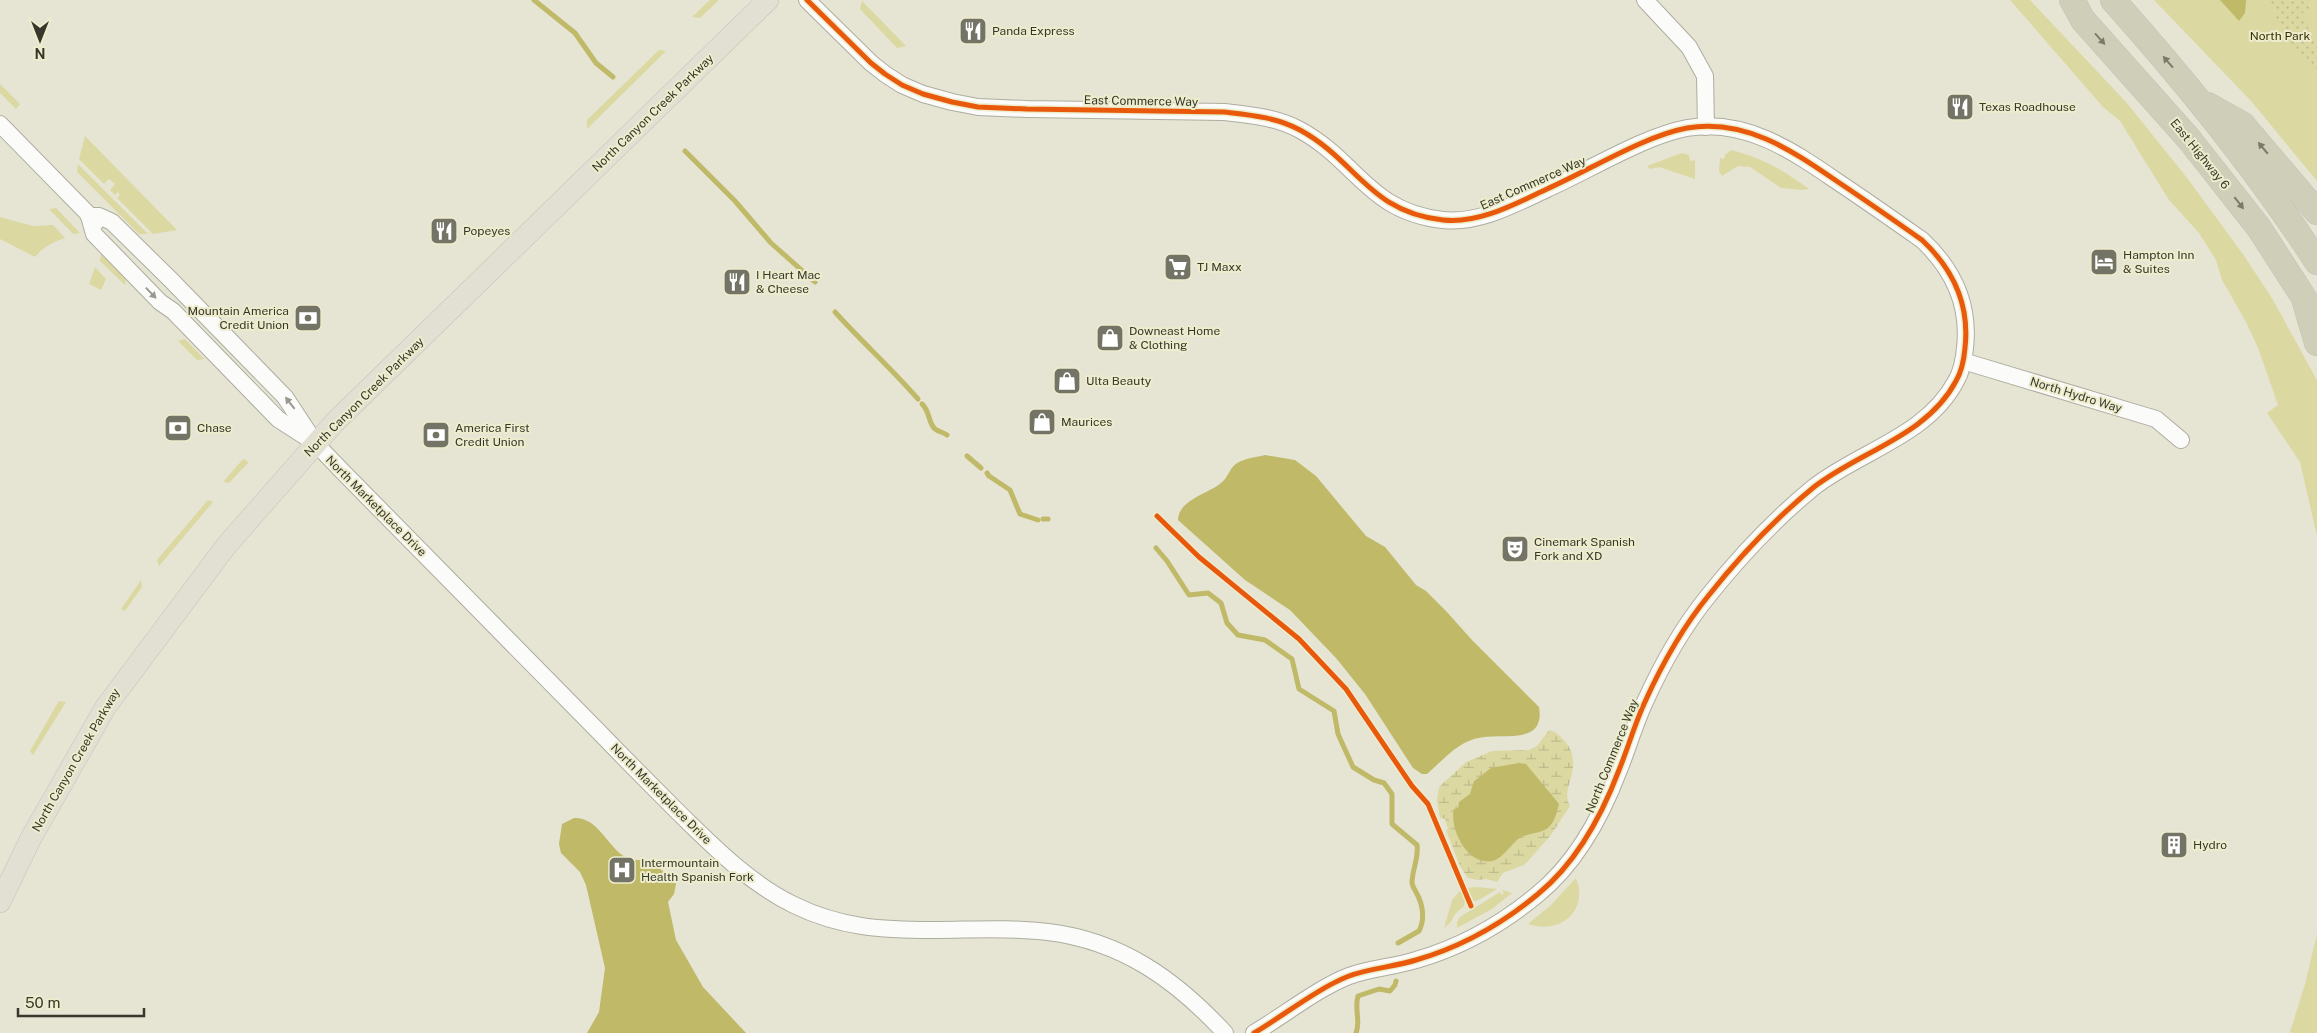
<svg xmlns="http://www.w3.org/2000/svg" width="2317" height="1033" viewBox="0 0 2317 1033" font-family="'Public Sans',sans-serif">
  <defs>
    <pattern id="wetland-marsh" width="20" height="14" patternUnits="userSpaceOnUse" patternTransform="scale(1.25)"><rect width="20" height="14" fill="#dcd8a2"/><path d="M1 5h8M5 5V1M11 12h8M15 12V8" fill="none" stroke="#bdba8c"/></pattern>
    <pattern id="garden-dots" width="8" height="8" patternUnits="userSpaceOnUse" patternTransform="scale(1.25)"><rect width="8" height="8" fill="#dcd8a2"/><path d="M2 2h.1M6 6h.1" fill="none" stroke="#bdba8c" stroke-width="1.8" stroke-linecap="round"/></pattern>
  </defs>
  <rect width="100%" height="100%" fill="#e6e5d4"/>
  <g fill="#dcd8a2">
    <polygon points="710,0 719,0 700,18 692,17"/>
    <polygon points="2010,0 2030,0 2126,102 2188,179 2245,257 2273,300 2317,380 2317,536 2300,462 2267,413 2278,405 2258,348 2246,322 2222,280 2216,260 2199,233 2169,200 2120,121 2103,107"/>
    <polygon points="2154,0 2317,0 2317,181 2251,101"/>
    <polygon points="862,1 906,46 897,48 860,9"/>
    <polygon points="659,50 666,51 587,129 587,120"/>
    <polygon points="0,84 20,104 16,109 0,93"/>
    <polygon points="85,136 177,230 153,234 117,198 120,195 118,192 115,195 110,190 115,184 109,179 104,184 79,159"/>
    <path d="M1731,150C1761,157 1785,171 1809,189L1803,190L1781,188L1750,167L1738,166L1722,176L1719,171L1720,158L1724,159L1725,155Z"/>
    <polygon points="1682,153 1689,155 1690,161 1695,160 1695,179 1659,167 1650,169 1647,166"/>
    <polygon points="78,164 148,234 139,234 77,172"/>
    <polygon points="56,208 80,233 73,234 49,209"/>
    <path d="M0,217L33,226L53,225L65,238C53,242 43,247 35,257L0,239Z"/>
    <polygon points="101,254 126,279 125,285 100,261"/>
    <polygon points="95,267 106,279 101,290 89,284"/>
    <polygon points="185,339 204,359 197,360 178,341"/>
    <polygon points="243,459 249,462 229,483 223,482"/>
    <polygon points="208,500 213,502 159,566 157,560"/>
    <polygon points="141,580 142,587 125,611 121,609"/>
    <polygon points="59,701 66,702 33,755 30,751"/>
    <path d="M1576,878C1589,911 1560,935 1528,924L1551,905Z"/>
    <polygon points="1477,887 1497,889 1479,900 1474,901 1467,888"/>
    <polygon points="1461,890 1465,900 1464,906 1455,914 1450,923 1444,928 1452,900"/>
    <polygon points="1502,890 1512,893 1492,909 1457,928 1457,922 1460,917 1500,892 1502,895 1504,893"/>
    <polygon points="2317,934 2317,1033 2292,1033 2290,1032 2305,984"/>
  </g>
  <path fill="url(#wetland-marsh)" d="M1549,730C1555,731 1560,736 1565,741C1586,768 1559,787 1570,806L1551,835L1528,861L1524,865L1503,873L1497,882L1486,879L1479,880L1468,878L1460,866L1446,830L1448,829L1445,819L1440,818L1437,800L1439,787L1466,762L1492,751L1529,750L1537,746Z"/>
  <polygon fill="url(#garden-dots)" points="2268,0 2307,0 2311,9 2300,14 2317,42 2317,75 2288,41"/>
  <g fill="#bfb968">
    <polygon points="2220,0 2246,0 2245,13 2239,21"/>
    <path d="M1265,455L1295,460L1316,476L1366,536L1385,547L1416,585L1426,591L1446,611L1472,640L1539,707C1546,748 1498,731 1474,739C1455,745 1442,761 1427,774H1422L1413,768L1365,694L1336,658L1290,610L1245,580L1178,520C1178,500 1210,493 1221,483C1229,477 1229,467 1239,462C1247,458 1257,457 1265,455Z"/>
    <path d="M1519,763L1526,764L1555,799L1559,804C1557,812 1555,820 1550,826C1541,835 1528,832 1518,839C1511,845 1501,860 1492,861C1467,866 1449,828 1454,809L1458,808L1459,802L1470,794L1474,781L1482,775L1491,768Z"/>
    <path d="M574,818C598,817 607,846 625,857C631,861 638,859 645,861C657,865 668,874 676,884L674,894L668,902L676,940L703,987L746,1033H587L599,1012L605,968L586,885L580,872L561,853L559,844L562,824Z"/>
  </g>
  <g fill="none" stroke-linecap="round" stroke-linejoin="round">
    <g stroke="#bfb968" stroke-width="5">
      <polyline points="534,0 575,33 596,63 613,77"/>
      <polyline points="685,151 735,201 771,243 815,282"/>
      <path d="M835,312C862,342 892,369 918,399"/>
      <path d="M922,404C930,411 928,423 935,429C939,432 943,432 947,435"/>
      <polyline points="967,456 981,468"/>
      <polyline points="987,473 989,476 1010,490 1020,514 1038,520"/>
      <polyline points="1043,519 1048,519"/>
      <path d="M1156,548L1167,561L1189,595L1208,593L1221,603L1227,623L1238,635L1265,640L1292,659L1299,689L1334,711L1338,734L1353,767L1374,780L1384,783L1392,794V824L1417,845C1419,858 1412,870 1412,883C1413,888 1415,890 1417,894C1423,905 1425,920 1419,931L1398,943"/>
      <path d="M1356,1033C1361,1022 1354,1009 1358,996L1379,989L1390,991L1395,985L1396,981"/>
    </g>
    <defs>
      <g id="minor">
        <path d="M807,0L871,63L885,74L902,85L923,94L952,102L978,107L1027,109L1224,112C1250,115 1276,117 1300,130C1357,161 1369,212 1443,220C1479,224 1515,204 1547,189C1588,171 1644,136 1687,128C1747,118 1794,152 1841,184C1868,202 1895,221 1922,240C1953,269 1970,304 1965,348C1964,359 1962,371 1956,381C1927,436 1860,451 1814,487C1775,519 1740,556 1709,595C1682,628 1661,666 1644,704C1634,726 1628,748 1619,770C1602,815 1576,863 1538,894C1502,924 1461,947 1416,960C1394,967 1370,968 1349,976C1318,988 1283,1016 1254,1033"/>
        <polyline points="1645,0 1689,47 1705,76 1706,127"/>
        <polyline points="0,124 96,222"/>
        <path d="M89,216H99L112,222L170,279L285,397L316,444L344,473C430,560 516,648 602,735C627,761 653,787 679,813C715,848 749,883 794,905C841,928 883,930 933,930C971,930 1011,927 1048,932C1122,941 1176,980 1225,1033"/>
        <polyline points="89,216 94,234 160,302 173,311 278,419 312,441"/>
        <polyline points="1963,361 2156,419 2181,440"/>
      </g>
      <polyline id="major" points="0,902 31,838 105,708 226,546 335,422 768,0"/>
      <g id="highway">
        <polyline points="2072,0 2083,20 2189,139 2259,228 2317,318"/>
        <path d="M2113,0C2187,83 2257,169 2317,262"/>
        <polyline points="2208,105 2242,124 2317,212"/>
        <polyline points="2305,302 2317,343"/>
      </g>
    </defs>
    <use href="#minor" stroke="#adada0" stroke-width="18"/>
    <use href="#major" stroke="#c3c2ba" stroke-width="22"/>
    <use href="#highway" stroke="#c3c2ba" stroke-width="26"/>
    <use href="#minor" stroke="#fbfbf9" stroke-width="16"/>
    <use href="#major" stroke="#e1e0d2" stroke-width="21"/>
    <use href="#highway" stroke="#cfceb9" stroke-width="25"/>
    <defs>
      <g id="cycleway">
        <path d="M807,0L871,63L885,74L902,85L923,94L952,102L978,107L1027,109L1224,112C1250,115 1276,117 1300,130C1357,161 1369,212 1443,220C1479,224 1515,204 1547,189C1588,171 1644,136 1687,128C1747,118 1794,152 1841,184C1868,202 1895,221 1922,240C1953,269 1970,304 1965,348C1964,359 1962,371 1956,381C1927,436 1860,451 1814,487C1775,519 1740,556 1709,595C1682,628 1661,666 1644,704C1634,726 1628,748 1619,770C1602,815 1576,863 1538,894C1502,924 1461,947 1416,960C1394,967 1370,968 1349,976C1318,988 1283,1016 1254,1033"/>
        <polyline points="1157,516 1199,557 1299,639 1346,689 1412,786 1428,804 1471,906"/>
      </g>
    </defs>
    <use href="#cycleway" stroke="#edeccd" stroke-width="8"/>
    <use href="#cycleway" stroke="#e8590c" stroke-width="5"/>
  </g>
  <defs><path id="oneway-solid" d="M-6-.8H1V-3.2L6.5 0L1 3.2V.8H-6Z" transform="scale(1.25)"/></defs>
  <g fill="#7b7b6b">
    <use href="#oneway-solid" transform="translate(2100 39) rotate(48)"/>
    <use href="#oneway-solid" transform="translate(2168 62) rotate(-131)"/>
    <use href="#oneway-solid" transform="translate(2263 148) rotate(-130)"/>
    <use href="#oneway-solid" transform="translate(2239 203) rotate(52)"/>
  </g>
  <g fill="#999992">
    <use href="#oneway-solid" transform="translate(151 293) rotate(46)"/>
    <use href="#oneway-solid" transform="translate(290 403) rotate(-128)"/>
  </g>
  <defs>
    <symbol id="restaurant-square" viewBox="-11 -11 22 22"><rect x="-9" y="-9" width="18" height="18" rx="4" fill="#747466" stroke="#edeccd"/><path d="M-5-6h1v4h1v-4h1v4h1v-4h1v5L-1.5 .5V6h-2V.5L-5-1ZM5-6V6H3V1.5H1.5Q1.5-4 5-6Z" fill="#fff"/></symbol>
    <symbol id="hotel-square" viewBox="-11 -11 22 22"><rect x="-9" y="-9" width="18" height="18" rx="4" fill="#747466" stroke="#edeccd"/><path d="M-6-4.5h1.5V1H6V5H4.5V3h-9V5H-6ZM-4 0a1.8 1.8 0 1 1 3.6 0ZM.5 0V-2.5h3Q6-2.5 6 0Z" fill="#fff"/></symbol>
    <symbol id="supermarket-square" viewBox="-11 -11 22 22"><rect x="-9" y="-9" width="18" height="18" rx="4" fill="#747466" stroke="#edeccd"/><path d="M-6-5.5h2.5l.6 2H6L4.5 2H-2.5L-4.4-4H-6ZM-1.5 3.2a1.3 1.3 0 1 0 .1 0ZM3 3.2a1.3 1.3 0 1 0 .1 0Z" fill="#fff"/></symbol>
    <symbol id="bank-square" viewBox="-11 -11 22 22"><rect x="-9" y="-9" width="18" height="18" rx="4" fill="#747466" stroke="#edeccd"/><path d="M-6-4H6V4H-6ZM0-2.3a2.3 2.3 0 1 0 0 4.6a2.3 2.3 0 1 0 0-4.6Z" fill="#fff"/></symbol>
    <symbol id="shop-square" viewBox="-11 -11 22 22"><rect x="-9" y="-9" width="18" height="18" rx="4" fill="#747466" stroke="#edeccd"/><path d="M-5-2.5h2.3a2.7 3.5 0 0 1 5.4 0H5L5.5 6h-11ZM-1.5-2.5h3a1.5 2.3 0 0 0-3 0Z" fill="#fff"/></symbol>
    <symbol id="theatre-square" viewBox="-11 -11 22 22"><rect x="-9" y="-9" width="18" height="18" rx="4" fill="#747466" stroke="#edeccd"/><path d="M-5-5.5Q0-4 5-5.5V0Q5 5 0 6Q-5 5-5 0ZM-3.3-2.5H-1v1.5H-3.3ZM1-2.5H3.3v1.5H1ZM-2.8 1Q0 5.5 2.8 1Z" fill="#fff"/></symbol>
    <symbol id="building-square" viewBox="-11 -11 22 22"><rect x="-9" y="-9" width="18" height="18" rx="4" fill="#747466" stroke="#edeccd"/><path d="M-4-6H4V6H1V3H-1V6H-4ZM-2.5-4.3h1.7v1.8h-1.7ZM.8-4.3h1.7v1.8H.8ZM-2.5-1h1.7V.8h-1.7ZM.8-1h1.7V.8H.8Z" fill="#fff"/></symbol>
    <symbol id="hospital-square" viewBox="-11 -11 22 22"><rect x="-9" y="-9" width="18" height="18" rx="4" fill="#747466" stroke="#edeccd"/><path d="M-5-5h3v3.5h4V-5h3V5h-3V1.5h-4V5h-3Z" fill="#fff"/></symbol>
  </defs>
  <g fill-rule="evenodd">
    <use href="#restaurant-square" x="957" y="15" width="32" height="32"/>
    <use href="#restaurant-square" x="1944" y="91" width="32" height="32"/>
    <use href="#restaurant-square" x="428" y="215" width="32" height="32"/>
    <use href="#hotel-square" x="2088" y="246" width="32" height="32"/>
    <use href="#supermarket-square" x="1162" y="251" width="32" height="32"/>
    <use href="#restaurant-square" x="721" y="266" width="32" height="32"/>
    <use href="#bank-square" x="292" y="302" width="32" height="32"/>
    <use href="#shop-square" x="1094" y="322" width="32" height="32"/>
    <use href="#shop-square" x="1051" y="365" width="32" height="32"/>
    <use href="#shop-square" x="1026" y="406" width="32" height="32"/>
    <use href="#bank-square" x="162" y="412" width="32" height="32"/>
    <use href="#bank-square" x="420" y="419" width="32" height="32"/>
    <use href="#theatre-square" x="1499" y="533" width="32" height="32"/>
    <use href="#building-square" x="2158" y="829" width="32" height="32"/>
    <use href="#hospital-square" x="606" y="854" width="32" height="32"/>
  </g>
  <g text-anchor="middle" stroke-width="4" stroke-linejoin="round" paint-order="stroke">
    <g font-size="12" fill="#37372b" stroke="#edeccd" text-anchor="start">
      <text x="992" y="35">Panda Express</text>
      <text x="1979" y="111">Texas Roadhouse</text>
      <text x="463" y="235">Popeyes</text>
      <text x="2123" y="259">Hampton Inn<tspan x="2123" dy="14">&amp; Suites</tspan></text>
      <text x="1197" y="271">TJ Maxx</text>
      <text x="756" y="279">I Heart Mac<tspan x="756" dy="14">&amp; Cheese</tspan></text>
      <text x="289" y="315" text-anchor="end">Mountain America<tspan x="289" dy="14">Credit Union</tspan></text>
      <text x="1129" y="335">Downeast Home<tspan x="1129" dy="14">&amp; Clothing</tspan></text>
      <text x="1086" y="385">Ulta Beauty</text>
      <text x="1061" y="426">Maurices</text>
      <text x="197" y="432">Chase</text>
      <text x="455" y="432">America First<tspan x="455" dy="14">Credit Union</tspan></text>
      <text x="1534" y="546">Cinemark Spanish<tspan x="1534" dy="14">Fork and XD</tspan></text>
      <text x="2193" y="849">Hydro</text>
      <text x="641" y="867">Intermountain<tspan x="641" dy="14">Health Spanish Fork</tspan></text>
    </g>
    <g font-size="12" fill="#343102" stroke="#edeccd">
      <text x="2280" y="40">North Park</text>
    </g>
    <g font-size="12" fill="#37372b" stroke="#edeccd">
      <text transform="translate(1141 101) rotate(1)" y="4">East Commerce Way</text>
      <text transform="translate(653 113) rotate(-44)" y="4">North Canyon Creek Parkway</text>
      <text transform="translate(2200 154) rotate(51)" y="4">East Highway 6</text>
      <text transform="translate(1533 183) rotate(-24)" y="4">East Commerce Way</text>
      <text transform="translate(2076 395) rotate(17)" y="4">North Hydro Way</text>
      <text transform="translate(364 397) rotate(-45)" y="4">North Canyon Creek Parkway</text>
      <text transform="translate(376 506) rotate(45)" y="4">North Marketplace Drive</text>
      <text transform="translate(1612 756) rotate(-68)" y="4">North Commerce Way</text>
      <text transform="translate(76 760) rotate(-60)" y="4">North Canyon Creek Parkway</text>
      <text transform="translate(661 794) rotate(45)" y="4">North Marketplace Drive</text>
    </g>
  </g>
  <g transform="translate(40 40) rotate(180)" stroke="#edeccd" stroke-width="4" paint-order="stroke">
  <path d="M0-4L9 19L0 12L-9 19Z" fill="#37372b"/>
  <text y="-8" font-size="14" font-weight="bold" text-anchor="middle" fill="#37372b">N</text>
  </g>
  <path d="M18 1008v8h126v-8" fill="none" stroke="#37372b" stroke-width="2.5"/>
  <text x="25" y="1008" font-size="15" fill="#37372b" stroke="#edeccd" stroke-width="4" paint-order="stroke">50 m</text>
</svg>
